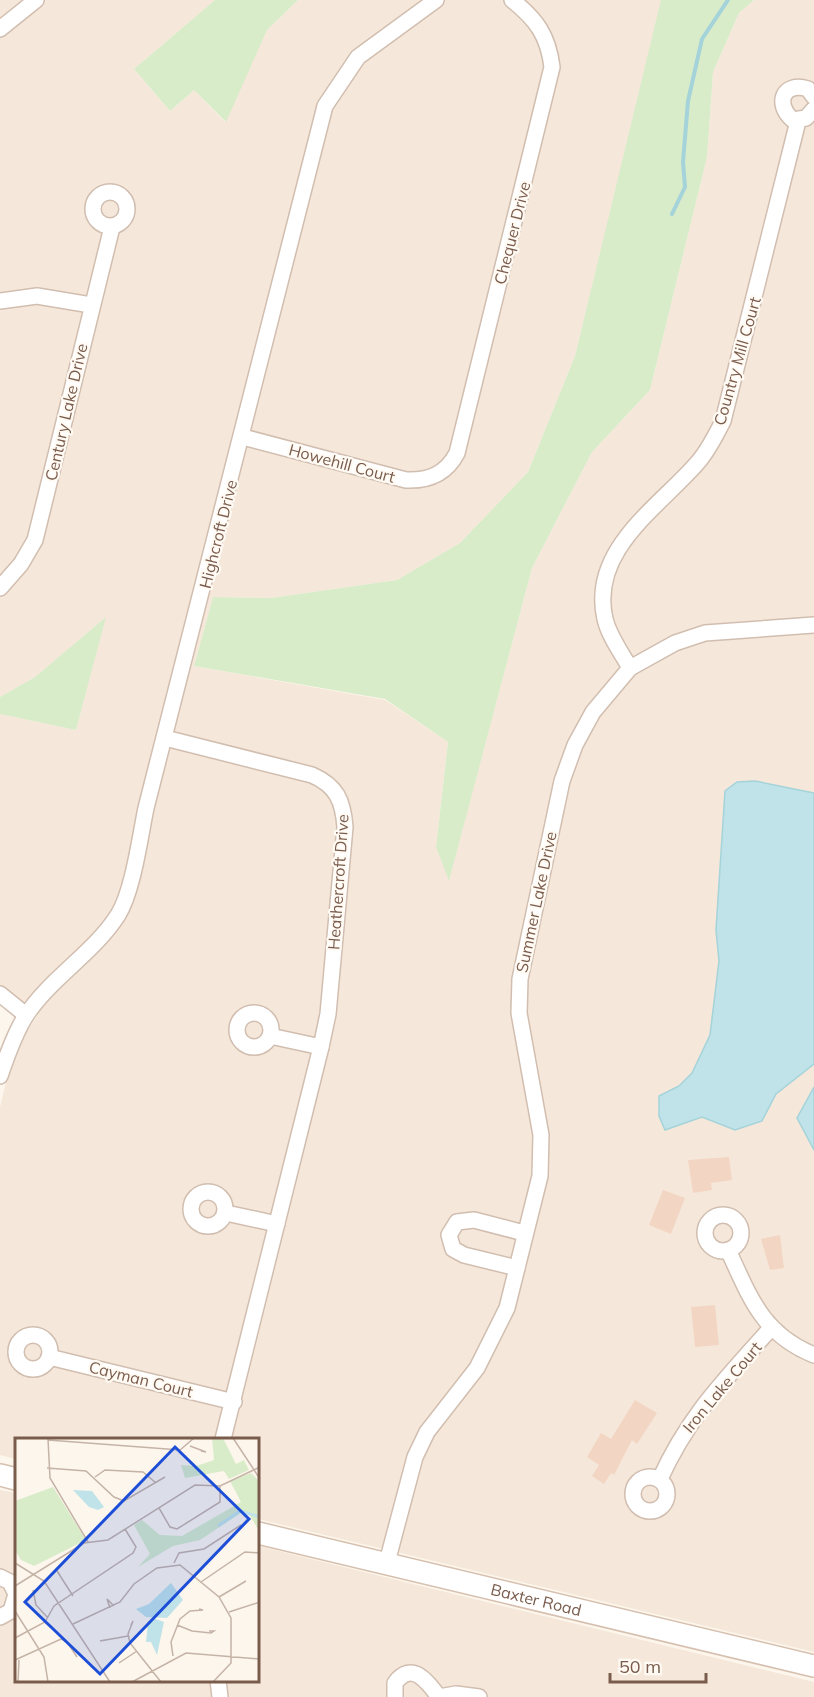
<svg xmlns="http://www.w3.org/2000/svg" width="814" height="1697" viewBox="0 0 814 1697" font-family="Mulish,sans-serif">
  <rect width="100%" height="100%" fill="#fdf6ec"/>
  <g fill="#f5e8da">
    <polygon points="0,0 215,0 134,69 170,111 194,90 225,122 267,30 298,0 662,0 575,356 528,472 460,543 397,580 271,598 213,597 194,666 385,700 448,742 436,846 449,880 532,568 592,452 650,390 707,157 713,72 739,13 754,0 814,0 814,1652 258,1519 258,1439 16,1439 16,1459 0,1455 0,1107 10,1065 23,1037 38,1015 0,989 0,714 76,730 105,618 35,677 0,697"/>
    <polygon points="0,1490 16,1493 16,1680 258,1680 258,1546 814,1682 814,1697 0,1697"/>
  </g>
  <g fill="#d8ecc9">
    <polygon points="215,0 298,0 267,30 226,122 194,90 170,111 134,69"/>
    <polygon points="661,0 754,0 739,13 713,72 707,157 650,390 592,452 532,568 449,881 436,847 448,742 385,699 194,666 213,597 271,598 397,580 460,543 528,472 575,356"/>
    <polygon points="106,617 76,730 0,714 0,697 35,677"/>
  </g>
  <g fill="#bfe3e8" stroke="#a5d3da" stroke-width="1.5">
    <polygon points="755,781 814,793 814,1064 776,1094 762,1121 735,1130 702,1117 665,1130 659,1116 659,1096 679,1086 692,1073 710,1035 719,961 716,930 725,791 737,782"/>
    <polygon points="814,1087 814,1150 797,1118"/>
  </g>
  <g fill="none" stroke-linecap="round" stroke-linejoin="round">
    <polyline stroke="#a5d3da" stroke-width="4" points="672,214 685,187 683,162 688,101 702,39 728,0"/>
  </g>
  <g fill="#f3d5c3">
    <polygon points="729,1157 732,1180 711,1183 712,1190 693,1193 688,1160"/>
    <polygon points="663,1190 685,1198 671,1234 649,1225"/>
    <polygon points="780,1235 784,1268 770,1270 761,1239"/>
    <polygon points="715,1305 719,1345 695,1347 691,1307"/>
    <polygon points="635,1400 657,1413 637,1444 632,1440 614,1475 611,1473 604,1484 592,1476 599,1465 587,1457 601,1433 611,1439"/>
  </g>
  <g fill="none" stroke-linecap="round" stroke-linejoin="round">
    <defs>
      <g id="street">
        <polyline points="0,29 36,0"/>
        <path d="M814,97L808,89C783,81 774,104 793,120L806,118L814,109"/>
        <circle cx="110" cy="209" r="17"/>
        <polyline points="0,301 37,296 91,305"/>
        <path d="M243,437L406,480C429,481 446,474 457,453L552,67C548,35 536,19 512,0"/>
        <polyline points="0,588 21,564 35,540 112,227"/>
        <path d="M630,668C621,652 609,636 605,619C589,549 661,506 699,461C709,449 716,435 723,421L798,121"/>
        <path d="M165,738L312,775C337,786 343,801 345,827L328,1014L321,1047L223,1439"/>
        <polyline points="0,994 26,1015"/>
        <circle cx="254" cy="1030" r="17"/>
        <polyline points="270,1036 321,1047"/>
        <path d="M0,1076C7,1055 14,1035 25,1017C50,978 93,954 118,915C133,891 140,837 146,808L325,106L358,57L436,0"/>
        <circle cx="208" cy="1209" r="17"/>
        <polyline points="226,1213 277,1224"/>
        <circle cx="723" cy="1233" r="18"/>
        <path d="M728,1250C750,1297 762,1334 814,1355"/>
        <polyline points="517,1268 464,1255 453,1249 449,1235 457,1222 474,1220 524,1233"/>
        <circle cx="33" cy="1352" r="17"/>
        <polyline points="49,1357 234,1402"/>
        <circle cx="650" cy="1494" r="17"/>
        <path d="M660,1479C689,1415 725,1380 771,1328"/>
        <polyline points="386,1566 415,1457 427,1432 477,1368 507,1308 540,1176 541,1135 519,1013 520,979 562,781 575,745 593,712 630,668 675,643 705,633 814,625"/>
        <polyline points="0,1577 10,1582 16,1594 11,1611 0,1617"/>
        <polyline points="218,1680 220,1697"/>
        <path d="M395,1697V1683C412,1660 428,1682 439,1697L456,1694L479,1697"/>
      </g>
      <g id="secondary">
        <polyline points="0,1475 16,1479"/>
        <path id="s1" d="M258,1533L814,1666"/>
      </g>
    </defs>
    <use href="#street" stroke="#d1beb0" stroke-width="18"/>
    <use href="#secondary" stroke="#d6c0b0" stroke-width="24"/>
    <use href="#street" stroke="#fff" stroke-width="15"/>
    <use href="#secondary" stroke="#fff" stroke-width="21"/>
  </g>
  <g text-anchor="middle" stroke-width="4.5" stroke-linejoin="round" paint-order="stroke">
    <g font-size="16" fill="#7a5c4d" stroke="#fffaf3">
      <text transform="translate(512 233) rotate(-76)" y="6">Chequer Drive</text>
      <text transform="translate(737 361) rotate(-74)" y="6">Country Mill Court</text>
      <text transform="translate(66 412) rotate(-77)" y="6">Century Lake Drive</text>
      <text transform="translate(342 463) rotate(15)" y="6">Howehill Court</text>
      <text transform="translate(218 534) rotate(-76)" y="6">Highcroft Drive</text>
      <text transform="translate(338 882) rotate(-86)" y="6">Heathercroft Drive</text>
      <text transform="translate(536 902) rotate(-78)" y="6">Summer Lake Drive</text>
      <text transform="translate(141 1379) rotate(14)" y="6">Cayman Court</text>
      <text transform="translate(722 1387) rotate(-50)" y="6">Iron Lake Court</text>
      <text dy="6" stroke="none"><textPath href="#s1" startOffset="286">Baxter Road</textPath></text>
    </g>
  </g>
  <g transform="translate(15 1438)">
    <rect width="244" height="244" fill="#fdf6ec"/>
    <path d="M197,0H208L221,26L229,22L234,32L214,41L209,33L170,40L166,27L181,28L199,22ZM236,35L244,43V93L234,76L226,75L185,102L158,108L123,129L135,116L119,87L127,82L145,97L167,98L226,64L215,43ZM38,49L71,102L19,128L6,122L0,112V63Z" fill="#d8ecc9"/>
    <path d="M58,52L77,53L89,69L83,72L74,69ZM156,145L168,162L152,180L131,179L121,171L134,166ZM138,180L149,184L142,217L136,204H131L133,184Z" fill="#bfe3e8"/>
    <path fill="none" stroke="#bfe3e8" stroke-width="3" d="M203,88L225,73L245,79"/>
    <path fill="none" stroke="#c5b3a7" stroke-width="1.5" d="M218,0L245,41M33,1L35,40L73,104M33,2L165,12L179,0M175,8L191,14L186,13M32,30L71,33L99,59L109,63L150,39M80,39L90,32L128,34L141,45M144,70L155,89L162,91L205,64V48M0,125L29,143L95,244M159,125L164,115L189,111L226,87L222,90M45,137L42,133L58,158M186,144L230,114L245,115M0,148L69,105L93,102L180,47L205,48L245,29M19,157L18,152L21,167L33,180M204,159L231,143M95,170L92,161L99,168M0,173L29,219L33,244M214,174L245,164M58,186L105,164L119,146L142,130L165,127L204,159L216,180V225L198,244M116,187L118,183L113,196L115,205L146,244M162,187L177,193L196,195L199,193H194M0,200L30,184L39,168L118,115L121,109L110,91M90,202L85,203L113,198M158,218L156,204L165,181L175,173L188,172L184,171M0,222L46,201L52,204L62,219M104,225L122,213M3,244L4,222M117,244L171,215L245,221"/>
    <path fill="#1d4ed8" fill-opacity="0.15" stroke="#1d4ed8" stroke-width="3" d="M160,9L234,81L85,236L10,164Z"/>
    <rect width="244" height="244" fill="none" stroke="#7a5c4d" stroke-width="3"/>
  </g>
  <path d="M610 1673v9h96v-9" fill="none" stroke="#7a5c4d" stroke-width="3"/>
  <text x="619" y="1673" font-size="18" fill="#7a5c4d" stroke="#fffaf3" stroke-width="4.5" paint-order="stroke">50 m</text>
</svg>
